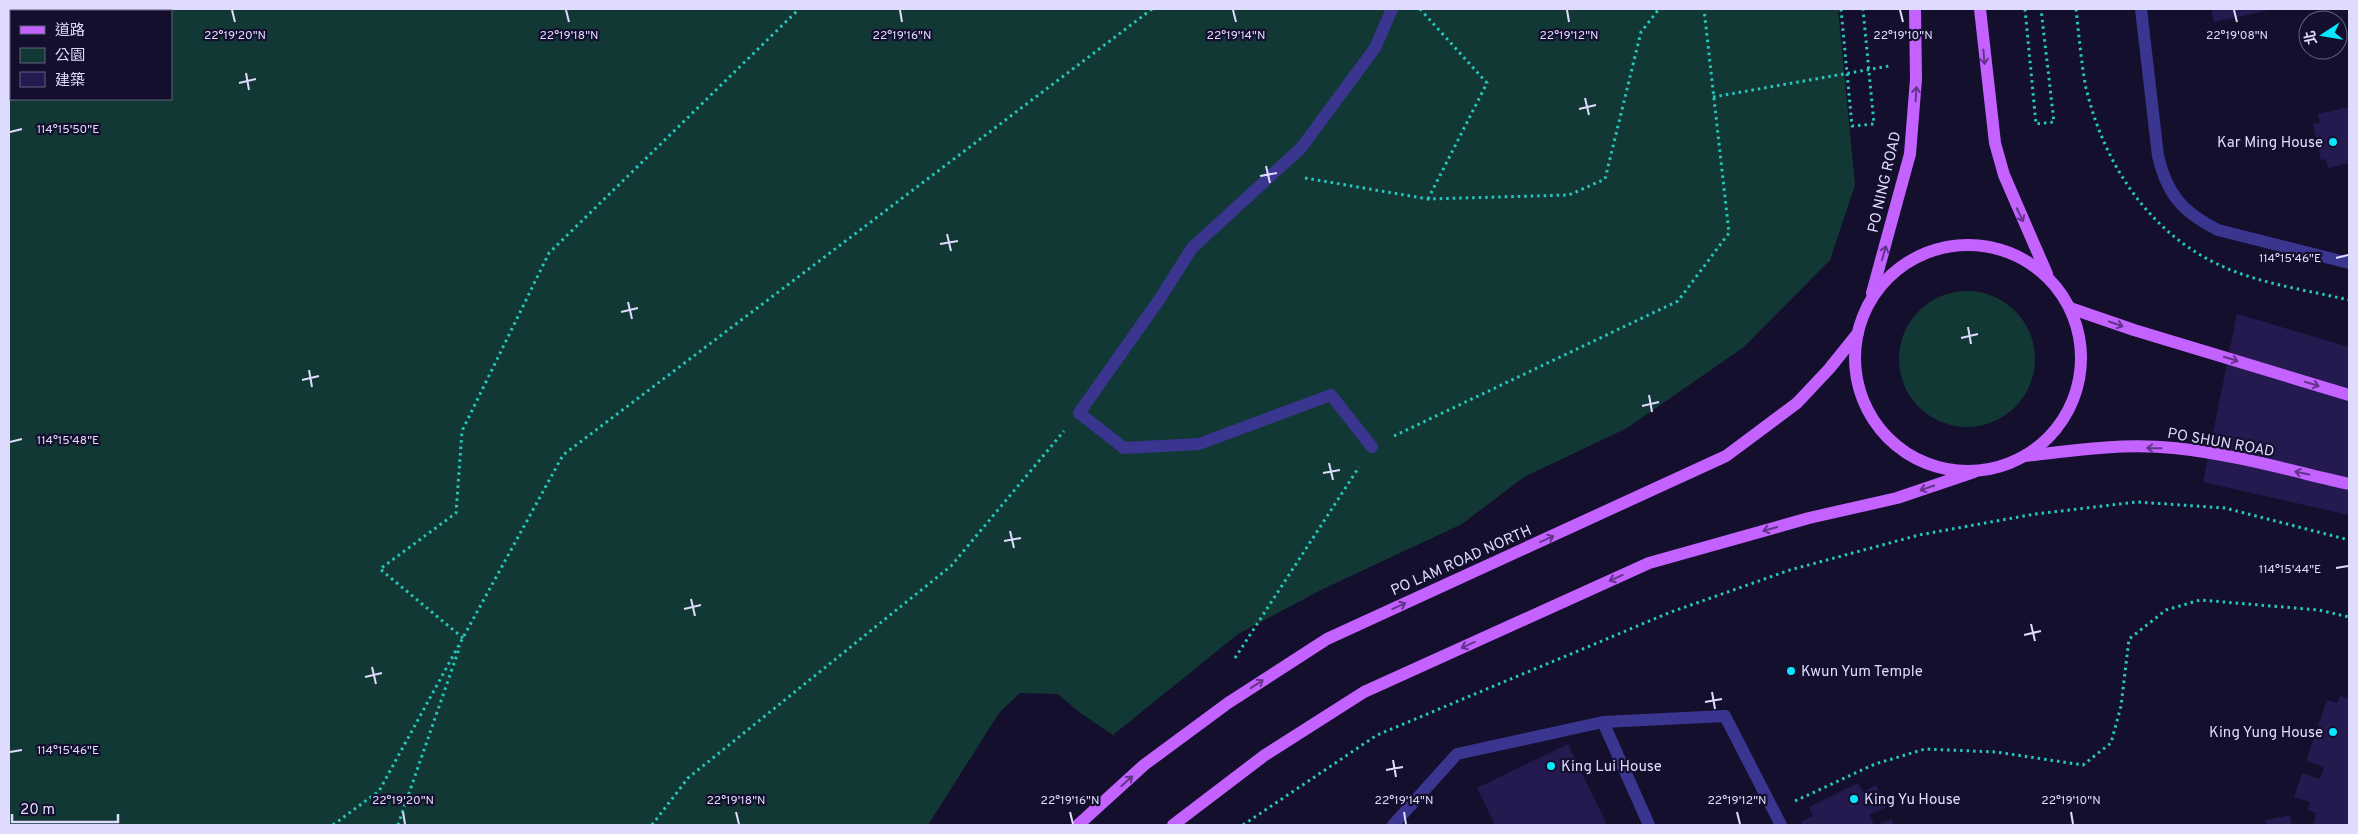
<svg xmlns="http://www.w3.org/2000/svg" width="2358" height="834" viewBox="0 0 2358 834" font-family="Overpass,'Noto Sans TC',sans-serif">
  <rect width="100%" height="100%" fill="#140f2d"/>
  <g fill="#123836" fill-rule="evenodd">
    <path d="M9,9H1838L1855,185L1830,260L1744,347L1627,428L1524,477L1462,524L1323,589L1238,634L1113,735L1079,712L1058,694L1020,693L999,713L928,825H9ZM11,11H171V99H11Z"/>
    <circle cx="1967" cy="359" r="68"/>
  </g>
  <g fill="#241a50">
    <polygon points="2211,9 2269,9 2270,10 2214,22"/>
    <polygon points="2349,107 2349,163 2328,168 2326,159 2321,160 2313,124 2320,123 2318,114"/>
    <polygon points="2237,314 2349,347 2349,515 2203,482"/>
    <polygon points="2340,696 2349,699 2349,825 2313,825 2316,813 2308,810 2310,802 2294,797 2302,773 2320,779 2324,767 2306,761 2327,700 2337,703"/>
    <polygon points="1568,744 1607,825 1495,825 1477,788"/>
    <polygon points="1858,783 1863,792 1876,785 1886,807 1869,815 1874,825 1802,825 1801,822 1813,816 1809,807"/>
    <polygon points="2290,815 2292,825 2267,825 2265,820"/>
    <polygon points="1891,819 1894,825 1878,825"/>
  </g>
  <g fill="none" stroke-linecap="round" stroke-linejoin="round">
    <g stroke="#26c8be" stroke-width="3" stroke-dasharray="2.5 4" stroke-linecap="butt">
      <polyline points="1420,9 1487,83 1428,199"/>
      <polyline points="2025,9 2036,124 2054,122 2041,9"/>
      <path d="M2076,9C2079,35 2081,62 2086,88C2105,168 2153,239 2231,270C2268,285 2311,291 2349,300"/>
      <polyline points="141,11 145,9"/>
      <polyline points="1713,97 1889,66"/>
      <polyline points="9,100 11,98"/>
      <polyline points="1305,178 1428,199 1569,195 1605,179 1641,32 1659,9"/>
      <polyline points="1394,436 1678,301 1729,233 1704,9"/>
      <polyline points="463,638 380,569 456,513 462,431 549,253 799,9"/>
      <polyline points="1235,658 1359,467"/>
      <polyline points="1795,801 1875,764 1925,749 1996,752 2083,765 2111,743 2121,706 2129,639 2166,610 2200,600 2319,610 2349,617"/>
      <polyline points="333,825 379,791 563,455 1152,9"/>
      <polyline points="398,825 460,646"/>
      <polyline points="652,825 688,778 951,566 1064,431"/>
      <polyline points="1243,825 1377,735 1671,612 1790,570 1919,535 2035,514 2137,502 2225,508 2349,540"/>
    </g>
    <g stroke="#3a3690" stroke-width="12">
      <path d="M2141,9L2158,156C2167,194 2182,212 2218,230L2349,263"/>
      <polyline points="1372,447 1331,395 1199,444 1124,448 1079,413 1159,300 1192,248 1301,148 1375,48 1392,9"/>
      <polyline points="1603,722 1649,825"/>
      <polyline points="1393,825 1457,754 1603,722 1725,716 1781,825"/>
    </g>
    <g stroke="#c462ff" stroke-width="12">
      <polyline points="1980,9 1995,143 2004,175 2047,274"/>
      <circle cx="1968" cy="358" r="113"/>
      <polyline points="1872,293 1910,154 1916,79 1915,9"/>
      <polyline points="2070,308 2134,330 2349,395"/>
      <path d="M2025,456C2075,450 2124,443 2174,448C2233,454 2292,471 2349,484"/>
      <polyline points="1078,825 1144,765 1228,703 1327,639 1726,456 1797,403 1829,369 1858,333"/>
      <polyline points="1173,825 1265,755 1364,692 1649,563 1809,518 1897,498 1974,472"/>
    </g>
    <polyline stroke="#26c8be" stroke-width="3" stroke-dasharray="2.5 4" stroke-linecap="butt" points="1841,9 1852,126 1874,124 1863,9"/>
  </g>
  <defs><path id="oneway-shaft" d="M-6 0H5M1.5-3L5.5 0L1.5 3" fill="none" stroke-width="1.6" stroke-linecap="round" stroke-linejoin="round" transform="scale(1.25)"/></defs>
  <g stroke="#63348c">
    <use href="#oneway-shaft" transform="translate(1984 57) rotate(85)"/>
    <use href="#oneway-shaft" transform="translate(1916 94) rotate(-87)"/>
    <use href="#oneway-shaft" transform="translate(2020 215) rotate(65)"/>
    <use href="#oneway-shaft" transform="translate(1884 253) rotate(-74)"/>
    <use href="#oneway-shaft" transform="translate(2116 324) rotate(19)"/>
    <use href="#oneway-shaft" transform="translate(2231 359) rotate(17)"/>
    <use href="#oneway-shaft" transform="translate(2312 384) rotate(17)"/>
    <use href="#oneway-shaft" transform="translate(2154 448) rotate(-179)"/>
    <use href="#oneway-shaft" transform="translate(2302 473) rotate(-168)"/>
    <use href="#oneway-shaft" transform="translate(1927 488) rotate(161)"/>
    <use href="#oneway-shaft" transform="translate(1770 529) rotate(164)"/>
    <use href="#oneway-shaft" transform="translate(1547 539) rotate(-24)"/>
    <use href="#oneway-shaft" transform="translate(1616 578) rotate(156)"/>
    <use href="#oneway-shaft" transform="translate(1399 606) rotate(-24)"/>
    <use href="#oneway-shaft" transform="translate(1468 645) rotate(156)"/>
    <use href="#oneway-shaft" transform="translate(1257 684) rotate(-33)"/>
    <use href="#oneway-shaft" transform="translate(1127 781) rotate(-42)"/>
  </g>
  <path fill="none" stroke="#dfdbff" stroke-width="2" d="M232,10L235,22M566,10L569,22M900,10L902,22M1233,10L1236,22M1567,10L1569,22M1900,10L1903,22M2234,10L2237,22M246,73L249,90M239,83L256,79M1585,98L1589,115M1579,109L1596,105M10,132L22,129M1266,166L1270,183M1260,176L1277,173M947,234L951,251M940,244L958,241M2336,258L2348,255M628,302L632,319M621,312L638,308M1968,327L1971,344M1961,338L1978,334M309,370L312,387M302,380L319,376M1649,395L1652,412M1642,406L1659,402M10,442L22,439M1329,463L1333,480M1323,473L1340,470M1010,531L1014,548M1004,541L1021,538M2336,568L2348,566M691,599L695,616M684,609L701,605M2031,624L2035,641M2024,635L2041,631M372,667L376,684M365,677L382,673M1712,692L1715,709M1705,702L1722,699M10,752L22,750M1393,760L1396,777M1386,770L1403,767M403,812L405,824M736,812L739,824M1070,812L1073,824M1404,812L1406,824M1737,812L1740,824M2071,812L2073,824"/>
  <g fill="#07e7ff" stroke="#140f2d" stroke-width="2">
    <circle cx="2333" cy="142" r="5"/>
    <circle cx="1791" cy="671" r="5"/>
    <circle cx="2333" cy="732" r="5"/>
    <circle cx="1551" cy="766" r="5"/>
    <circle cx="1854" cy="799" r="5"/>
  </g>
  <g text-anchor="middle" stroke-width="4.5" stroke-linejoin="round" paint-order="stroke">
    <g font-size="15" fill="#dfdbff" stroke="#140f2d" text-anchor="start">
      <text x="2323" y="147" text-anchor="end">Kar Ming House</text>
      <text x="1801" y="676">Kwun Yum Temple</text>
      <text x="2323" y="737" text-anchor="end">King Yung House</text>
      <text x="1561" y="771">King Lui House</text>
      <text x="1864" y="804">King Yu House</text>
    </g>
    <g font-size="15" fill="#dfdbff" stroke="#140f2d">
      <text transform="translate(1884 182) rotate(-77)" y="5">PO NING ROAD</text>
      <text transform="translate(2221 442) rotate(10)" y="5">PO SHUN ROAD</text>
      <text transform="translate(1461 560) rotate(-24)" y="5">PO LAM ROAD NORTH</text>
    </g>
  </g>
  <g font-size="12" text-anchor="middle" fill="#dfdbff" stroke="#140f2d" stroke-width="4.5" stroke-linejoin="round" paint-order="stroke">
    <text x="235" y="39">22°19'20"N</text>
    <text x="569" y="39">22°19'18"N</text>
    <text x="902" y="39">22°19'16"N</text>
    <text x="1236" y="39">22°19'14"N</text>
    <text x="1569" y="39">22°19'12"N</text>
    <text x="1903" y="39">22°19'10"N</text>
    <text x="2237" y="39">22°19'08"N</text>
    <text x="68" y="133">114°15'50"E</text>
    <text x="2290" y="262">114°15'46"E</text>
    <text x="68" y="444">114°15'48"E</text>
    <text x="2290" y="573">114°15'44"E</text>
    <text x="68" y="754">114°15'46"E</text>
    <text x="403" y="804">22°19'20"N</text>
    <text x="736" y="804">22°19'18"N</text>
    <text x="1070" y="804">22°19'16"N</text>
    <text x="1404" y="804">22°19'14"N</text>
    <text x="1737" y="804">22°19'12"N</text>
    <text x="2071" y="804">22°19'10"N</text>
  </g>
  <rect width="2358" height="834" fill="none" stroke="#dfdbff" stroke-width="20"/>
  <rect x="10" y="10" width="162" height="90" fill="#140f2d" stroke="#656181"/>
  <rect x="20" y="26" width="25" height="8" fill="#c462ff" stroke="#656181"/>
  <text x="55" y="35" font-size="15" fill="#dfdbff">道路</text>
  <rect x="20" y="48" width="25" height="15" fill="#123836" stroke="#656181"/>
  <text x="55" y="60" font-size="15" fill="#dfdbff">公園</text>
  <rect x="20" y="72" width="25" height="15" fill="#241a50" stroke="#656181"/>
  <text x="55" y="85" font-size="15" fill="#dfdbff">建築</text>
  <g transform="translate(2323 35) rotate(258)"><circle r="24" fill="#140f2d" stroke="#656181"/>
  <path d="M0-4L9 19L0 12L-9 19Z" fill="#07e7ff"/>
  <text y="-8" font-size="14" font-weight="bold" text-anchor="middle" fill="#dfdbff">北</text>
  </g>
  <path d="M12 814v8h106v-8" fill="none" stroke="#dfdbff" stroke-width="2.5"/>
  <text x="20" y="814" font-size="15" fill="#dfdbff" stroke="#140f2d" stroke-width="4" paint-order="stroke">20 m</text>
</svg>
